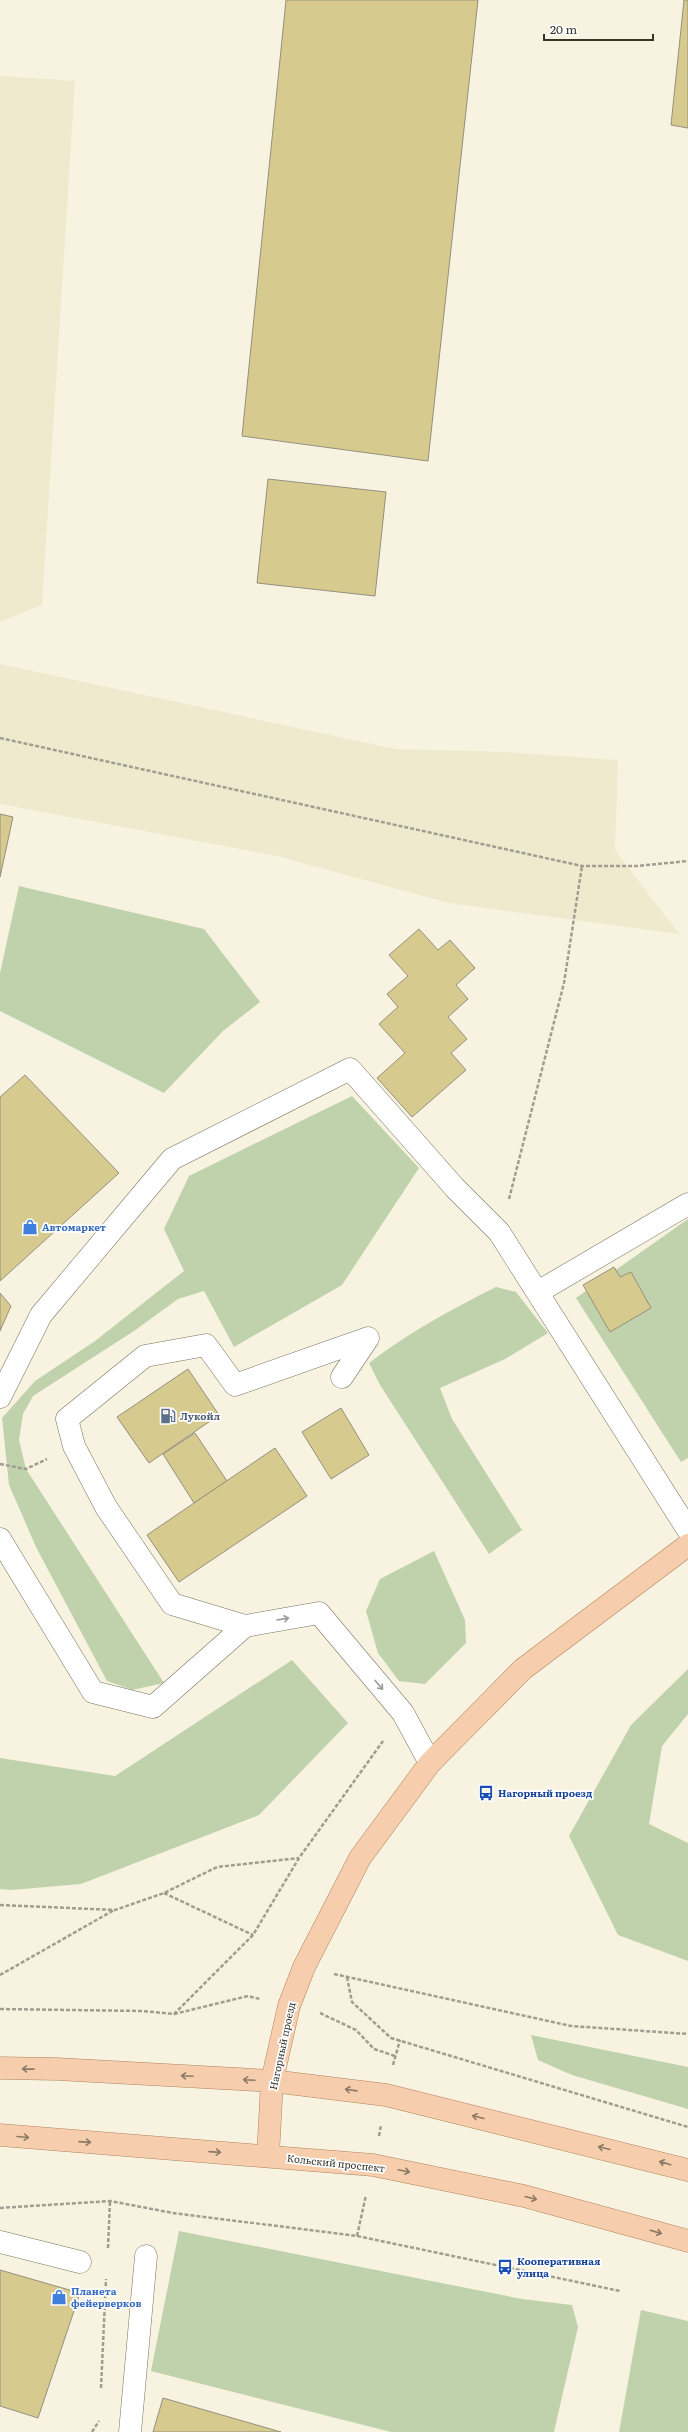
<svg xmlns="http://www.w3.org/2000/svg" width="688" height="2432" viewBox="0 0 688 2432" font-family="Literata,serif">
  <rect width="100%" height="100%" fill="#f7f3e0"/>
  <g fill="#efe9ce">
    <polygon points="0,76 75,81 42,605 0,622"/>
    <polygon points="0,664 395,749 506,752 618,760 615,850 679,934 449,903 277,856 0,804"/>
  </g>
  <g fill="#c0d2ac">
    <polygon points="19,886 204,929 260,1002 223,1031 164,1093 0,1011 0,973"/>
    <polygon points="352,1096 419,1168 342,1285 234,1347 204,1291 178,1299 134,1331 33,1396 23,1414 19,1440 26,1469 164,1683 132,1690 107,1681 36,1547 9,1485 2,1418 35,1381 95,1341 184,1271 164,1229 189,1176"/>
    <polygon points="688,1219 688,1458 681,1462 576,1298"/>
    <path d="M496,1287L516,1292L548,1333L505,1359L440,1388L452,1419L522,1530L489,1554L380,1385L369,1363C408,1333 452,1309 496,1287Z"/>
    <polygon points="434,1551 465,1620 466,1643 425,1684 399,1681 378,1653 366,1611 380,1579"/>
    <polygon points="292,1660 348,1723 259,1815 81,1884 11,1890 0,1889 0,1758 115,1776"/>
    <polygon points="688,1669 688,1714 662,1746 649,1824 688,1843 688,1961 618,1935 569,1836 631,1725"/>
    <polygon points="531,2035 688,2067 688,2109 572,2075 538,2060"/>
    <polygon points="179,2231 522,2299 572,2305 578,2327 554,2432 391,2432 151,2371"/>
    <polygon points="641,2310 688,2321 688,2432 619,2432"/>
  </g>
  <g fill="#d7ca8e" stroke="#94907f">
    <polygon points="286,0 478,0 428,461 242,436"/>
    <polygon points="684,0 688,0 688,128 671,125"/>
    <polygon points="268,479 386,492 375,596 257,583"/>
    <polygon points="0,814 13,817 0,877"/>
    <polygon points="419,929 438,950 450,940 475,968 456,985 468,999 448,1017 467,1039 451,1053 466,1070 412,1117 377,1078 405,1053 379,1024 398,1007 387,994 408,976 389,955"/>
    <polygon points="25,1075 119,1173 0,1281 0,1097"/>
    <polygon points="614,1267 620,1277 631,1272 651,1308 610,1332 583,1285"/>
    <polygon points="0,1293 11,1306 0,1331"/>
    <polygon points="188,1369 219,1415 149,1463 117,1417"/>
    <polygon points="341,1408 369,1455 331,1479 302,1432"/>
    <polygon points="195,1433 227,1481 194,1503 163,1454"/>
    <polygon points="275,1448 307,1496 179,1582 147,1535"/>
    <polygon points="0,2270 80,2293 38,2418 0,2406"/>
    <polygon points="163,2398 281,2432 153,2432"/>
  </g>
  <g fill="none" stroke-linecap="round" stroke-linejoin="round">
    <defs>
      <g id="minor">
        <polyline points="538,1292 688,1204"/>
        <polyline points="342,1377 368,1338 235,1385 206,1345 145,1356 67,1419 74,1446 106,1507 172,1604 245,1626 319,1613 403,1713 430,1763"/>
        <polyline points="0,1397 41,1315 172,1159 350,1069 455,1188 499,1232 688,1530"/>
        <polyline points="0,1539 93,1692 153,1707 245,1626"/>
        <polyline points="0,2242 80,2262"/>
        <polyline points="130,2432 146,2256"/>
      </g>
      <g id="major">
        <polyline points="0,2068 57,2069 272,2081 386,2095 688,2170"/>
        <polyline points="0,2135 373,2165 524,2196 688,2241"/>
        <polyline points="268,2156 272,2081 289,2006 304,1967 360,1858 430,1763 523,1669 688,1545"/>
      </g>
    </defs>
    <use href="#minor" stroke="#777362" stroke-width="23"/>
    <use href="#major" stroke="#b0835d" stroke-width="23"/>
    <g stroke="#a19e90" stroke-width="2.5" stroke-dasharray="4 2" stroke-linecap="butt">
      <polyline points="0,738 582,866 637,866 688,861"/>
      <polyline points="509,1199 564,983 582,866"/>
      <polyline points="0,1464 26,1469 47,1459"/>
      <polyline points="164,1893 253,1935"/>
      <polyline points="0,1905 115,1910 164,1893 217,1867 299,1858"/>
      <polyline points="334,1974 571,2026 688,2034"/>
      <polyline points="0,1975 114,1910"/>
      <polyline points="347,1977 352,2002 391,2038 688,2127"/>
      <polyline points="0,2009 142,2011 174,2014 253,1935 299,1858 383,1741"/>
      <polyline points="320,2013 356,2030 374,2049 395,2056"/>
      <polyline points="174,2014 248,1996 260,1999"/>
      <polyline points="393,2065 400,2040"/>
      <polyline points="379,2136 381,2125"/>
      <polyline points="0,2208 110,2201 173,2213 357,2236 620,2291"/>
      <polyline points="357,2236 366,2195"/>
      <polyline points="108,2248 110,2201"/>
      <polyline points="101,2388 106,2279"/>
      <polyline points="92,2432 99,2421"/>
    </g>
    <use href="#minor" stroke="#fff" stroke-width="22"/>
    <use href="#major" stroke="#f7cead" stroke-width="22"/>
  </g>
  <defs><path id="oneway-shaft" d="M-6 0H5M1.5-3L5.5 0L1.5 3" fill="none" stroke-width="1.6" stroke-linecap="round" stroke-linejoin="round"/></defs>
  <g stroke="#9a9a96">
    <use href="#oneway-shaft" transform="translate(283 1619) rotate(-10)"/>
    <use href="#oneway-shaft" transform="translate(379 1685) rotate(50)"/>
  </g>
  <g stroke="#8c7966">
    <use href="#oneway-shaft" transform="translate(28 2069) rotate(-179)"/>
    <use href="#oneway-shaft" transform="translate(187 2076) rotate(-177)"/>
    <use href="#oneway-shaft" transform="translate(249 2080) rotate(-177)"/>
    <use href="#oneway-shaft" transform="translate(351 2090) rotate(-172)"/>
    <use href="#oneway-shaft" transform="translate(478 2117) rotate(-166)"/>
    <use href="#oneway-shaft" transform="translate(23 2137) rotate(5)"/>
    <use href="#oneway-shaft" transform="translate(85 2142) rotate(4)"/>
    <use href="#oneway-shaft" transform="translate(604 2148) rotate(-166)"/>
    <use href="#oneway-shaft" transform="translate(215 2152) rotate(4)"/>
    <use href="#oneway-shaft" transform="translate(665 2163) rotate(-164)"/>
    <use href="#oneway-shaft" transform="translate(404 2171) rotate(12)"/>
    <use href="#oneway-shaft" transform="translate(531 2198) rotate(15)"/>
    <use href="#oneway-shaft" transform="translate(656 2232) rotate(16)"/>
  </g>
  <defs>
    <symbol id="shop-bare" viewBox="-9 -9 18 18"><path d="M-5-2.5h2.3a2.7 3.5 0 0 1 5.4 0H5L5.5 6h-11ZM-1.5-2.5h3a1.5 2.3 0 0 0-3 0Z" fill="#3f7fe0" stroke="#fff" stroke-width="2.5" paint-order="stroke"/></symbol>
    <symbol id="fuel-bare" viewBox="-9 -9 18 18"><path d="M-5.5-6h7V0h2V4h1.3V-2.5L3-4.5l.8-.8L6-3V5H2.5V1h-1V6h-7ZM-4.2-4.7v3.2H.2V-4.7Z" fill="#5c6f8a" stroke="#fff" stroke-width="2.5" paint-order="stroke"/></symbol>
    <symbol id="bus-bare" viewBox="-9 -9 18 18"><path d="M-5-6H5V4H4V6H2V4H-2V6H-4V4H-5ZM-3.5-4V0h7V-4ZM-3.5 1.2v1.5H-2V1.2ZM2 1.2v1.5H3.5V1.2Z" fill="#1a4fb4" stroke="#fff" stroke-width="2.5" paint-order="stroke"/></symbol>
  </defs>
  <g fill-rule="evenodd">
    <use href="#shop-bare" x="19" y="1216" width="22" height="22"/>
    <use href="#fuel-bare" x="157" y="1405" width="22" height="22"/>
    <use href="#bus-bare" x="475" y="1782" width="22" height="22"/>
    <use href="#bus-bare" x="494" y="2256" width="22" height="22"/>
    <use href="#shop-bare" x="48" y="2286" width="22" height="22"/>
  </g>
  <g text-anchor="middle" stroke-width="3.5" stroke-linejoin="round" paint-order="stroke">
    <g font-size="10" font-weight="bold" fill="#366cbe" stroke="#fff" text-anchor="start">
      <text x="42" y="1231">Автомаркет</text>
      <text x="71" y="2295">Планета<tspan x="71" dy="12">фейерверков</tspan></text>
    </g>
    <g font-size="10" font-weight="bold" fill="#4e5e75" stroke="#fff" text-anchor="start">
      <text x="180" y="1420">Лукойл</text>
    </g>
    <g font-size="10" font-weight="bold" fill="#164399" stroke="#fff" text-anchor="start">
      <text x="498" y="1797">Нагорный проезд</text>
      <text x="517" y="2265">Кооперативная<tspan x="517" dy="12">улица</tspan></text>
    </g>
    <g font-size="10" fill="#35342c" stroke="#fff">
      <text transform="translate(282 2046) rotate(-78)" y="4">Нагорный проезд</text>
      <text transform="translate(336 2163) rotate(6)" y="4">Кольский проспект</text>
    </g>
  </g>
  <path d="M544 34v6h109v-6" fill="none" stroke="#35342c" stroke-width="2"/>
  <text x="550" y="34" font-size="12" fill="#35342c" stroke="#ffffff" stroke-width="3" paint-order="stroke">20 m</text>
</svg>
